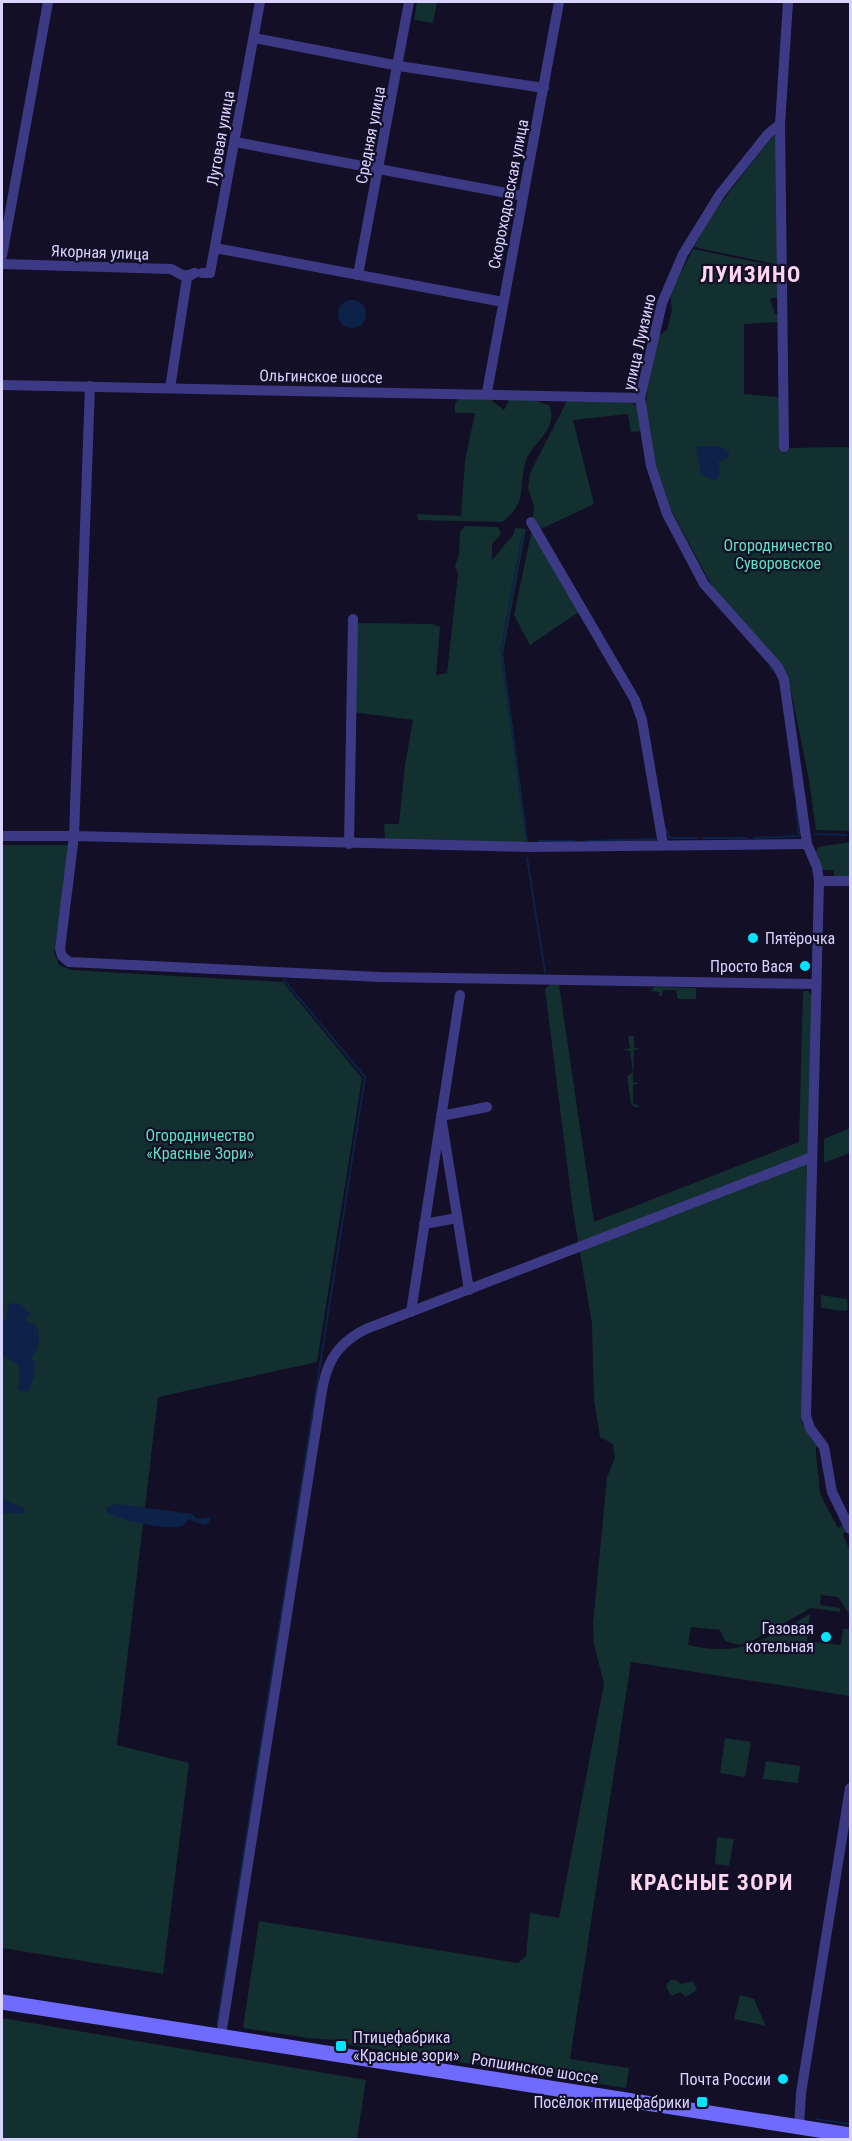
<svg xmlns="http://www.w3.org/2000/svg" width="852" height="2141" viewBox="0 0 852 2141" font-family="'Roboto Condensed',sans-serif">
  <rect width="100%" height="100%" fill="#130f26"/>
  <g fill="#12302f">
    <polygon points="417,2 437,2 433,23 414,20"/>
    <polygon points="773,136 777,137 779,265 694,247 713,213"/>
    <path d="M693,249L779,267V297L770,299L775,314L780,315L778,322L744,324V394L779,397L783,448L849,447L850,406V831L816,830L809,780L791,691L784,669L712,586L664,497L666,495C655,468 644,434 646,404C647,382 654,358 658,336L667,330L672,310L670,294Z"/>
    <path d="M459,397L490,399L504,410L509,400H534L550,406C558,433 530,442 525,464C518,491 528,502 502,522L418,520L417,514L461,516L465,461L475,413H455V404Z"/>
    <polygon points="567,401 632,402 638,409 641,431 631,432 628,414 573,420 594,504 541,529 533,518 534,506 528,488 530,473"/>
    <polygon points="465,526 498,527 501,534 492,544 492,560 513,535 515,528 526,529 503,653 528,843 385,840 384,824 399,824 405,765 413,720 353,712 356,623 432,624 440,627 436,675 447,673 458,574 455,566 459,555 460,532"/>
    <polygon points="534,532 579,612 530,645 514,615 531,534"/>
    <polygon points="850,842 850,876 834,876 834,870 823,870 816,852 818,847"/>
    <polygon points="2,845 68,845 71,854 54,952 59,965 71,970 283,982 362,1078 317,1362 158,1397 117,1745 189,1763 163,1974 2,1948"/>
    <path d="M551,984L559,985L594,1222L799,1142L803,991H808L812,996L802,1424L820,1445L816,1447V1454L820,1494L838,1528L843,1525L847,1530L843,1535L850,1551V1616L838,1597L821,1595L820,1605L840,1608V1612L811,1608L750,1642L739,1645L725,1641L720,1630L691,1627L688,1645C741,1658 766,1638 810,1614L807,1641L841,1645L843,1629H850V1696L631,1662L570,2059L629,2068L626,2088L355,2046L347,2044V2041L308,2038L243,2028L259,1921L518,1963L526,1956L530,1913L559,1918L604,1684L594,1644L593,1624L607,1477L615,1458L613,1444L600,1437L594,1400L592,1324L573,1211L545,989Z"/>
    <polygon points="654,987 696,988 696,999 678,999 676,990 663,990 662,996 659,996 659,992 651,991"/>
    <polygon points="628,1036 634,1036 634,1047 640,1049 634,1050 633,1082 639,1083 633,1085 633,1104 639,1105 637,1108 631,1104 627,1076 633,1073 630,1051 623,1050 630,1048"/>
    <polygon points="850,1128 850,1153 824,1163 824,1139"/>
    <polygon points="821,1295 847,1299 848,1309 845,1311 821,1308"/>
    <polygon points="725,1738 751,1742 745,1777 720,1773"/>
    <polygon points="766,1761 800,1766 798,1783 763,1779"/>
    <polygon points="717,1837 734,1839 729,1866 715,1864"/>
    <polygon points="670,1980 676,1980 681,1984 693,1981 697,1990 686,1997 680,1992 671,1996 666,1986"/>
    <polygon points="740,1995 754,1999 766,2026 734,2019"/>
    <polygon points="2,2018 366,2080 357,2139 2,2139"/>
  </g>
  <g fill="#0c2248">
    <circle cx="352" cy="314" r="14"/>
    <polygon points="700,446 720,446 730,453 727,458 718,462 720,474 715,481 701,474 696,447"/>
    <path d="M11,1303L22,1305L31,1315L26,1318L28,1322L35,1324C42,1334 40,1349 31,1358L35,1362L34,1377L29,1390L24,1392L18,1390L20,1374L17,1364L2,1355V1321L6,1319L8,1305Z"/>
    <polygon points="2,1499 23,1508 25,1513 2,1513"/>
    <path d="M117,1504L192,1514L198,1519L211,1517L209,1523L203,1525L189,1519C186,1521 185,1525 182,1526C171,1531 115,1520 106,1511V1508Z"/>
  </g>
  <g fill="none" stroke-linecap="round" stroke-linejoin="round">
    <g stroke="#0c2248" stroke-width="2">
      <polyline points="523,533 501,651 527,842"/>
      <polyline points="770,667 776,673"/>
      <polyline points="793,782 794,790"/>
      <polyline points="665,827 670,838 697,838"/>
      <polyline points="815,834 846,835"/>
      <polyline points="704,838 747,838"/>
      <polyline points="754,838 799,836 796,805"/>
      <polyline points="538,841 574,841"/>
      <polyline points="586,841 656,839"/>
      <polyline points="527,858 545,972"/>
      <polyline points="217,2025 365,1077 284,980"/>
      <polyline points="816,2119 850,2124"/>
    </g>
    <g stroke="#3d3a85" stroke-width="10">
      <polyline points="254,38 399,66 544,88"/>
      <polyline points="780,124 768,134 720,194 683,254 662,303 640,398 651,466 667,514 704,584 778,667 784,680 807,844 817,867 819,881 806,1416 810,1428 824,1447 832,1492 850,1529"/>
      <polyline points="235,142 523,196"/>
      <polyline points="215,248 503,302"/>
      <polyline points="2,256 48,2"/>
      <polyline points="2,264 171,269 184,276 195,273"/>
      <polyline points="202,273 210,273 260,2"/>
      <polyline points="358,275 409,2"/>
      <polyline points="2,385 640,398"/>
      <polyline points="90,386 74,836 60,949 62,956 69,962 380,977 816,984"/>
      <polyline points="170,388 187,278 194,273"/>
      <polyline points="487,392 559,2"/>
      <polyline points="784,447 780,124 788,2"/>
      <polyline points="531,522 635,700 642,720 663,844"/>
      <polyline points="2,836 74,836 531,847 807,844"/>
      <polyline points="349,844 353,619"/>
      <polyline points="819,881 850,881"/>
      <polyline points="424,1224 457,1218"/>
      <polyline points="469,1290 441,1116 487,1107"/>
      <polyline points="411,1312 460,995"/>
      <path d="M221,2036L316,1429C324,1384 321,1351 366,1329L812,1157"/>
      <polyline points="799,2127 801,2093 850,1788"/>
    </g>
    <polyline stroke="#6f6bff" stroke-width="15" points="2,2002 850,2135"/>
  </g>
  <g fill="#00e5ff" stroke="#130f26" stroke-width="2">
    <circle cx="753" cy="938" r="6"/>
    <circle cx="805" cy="966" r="6"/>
    <circle cx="826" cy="1637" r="6"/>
    <rect x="335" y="2040" width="12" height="12" rx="3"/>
    <circle cx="783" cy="2079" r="6"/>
    <rect x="696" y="2096" width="12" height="12" rx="3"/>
  </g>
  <g text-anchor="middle" stroke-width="4.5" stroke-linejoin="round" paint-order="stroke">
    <g font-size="16" fill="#d9d4ff" stroke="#130f26">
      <text transform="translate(370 135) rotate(-79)" y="6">Средняя улица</text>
      <text transform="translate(220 138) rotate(-80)" y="6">Луговая улица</text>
      <text transform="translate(508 194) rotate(-79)" y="6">Скороходовская улица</text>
      <text transform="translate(100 252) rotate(2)" y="6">Якорная улица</text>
      <text transform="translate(639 342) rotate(-77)" y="6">улица Луизино</text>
      <text transform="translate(321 376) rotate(1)" y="6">Ольгинское шоссе</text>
      <text transform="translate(535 2068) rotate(9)" y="6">Ропшинское шоссе</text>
    </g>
    <g font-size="16" fill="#5fe0c0" stroke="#130f26">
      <text x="778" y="551">Огородничество<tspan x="778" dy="18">Суворовское</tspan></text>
      <text x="200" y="1141">Огородничество<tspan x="200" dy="18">«Красные Зори»</tspan></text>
    </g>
    <g font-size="16" fill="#d9d4ff" stroke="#130f26" text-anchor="end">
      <text x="765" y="944" text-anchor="start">Пятёрочка</text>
      <text x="793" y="972">Просто Вася</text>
      <text x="814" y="1634">Газовая<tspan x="814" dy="18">котельная</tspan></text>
      <text x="353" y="2043" text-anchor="start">Птицефабрика<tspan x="353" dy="18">«Красные зори»</tspan></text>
      <text x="771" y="2085">Почта России</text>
      <text x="690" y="2108">Посёлок птицефабрики</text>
    </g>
    <g font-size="22" font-weight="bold" letter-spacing="1.5" fill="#ffd6f0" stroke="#130f26">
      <text x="751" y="282">ЛУИЗИНО</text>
      <text x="712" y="1890">КРАСНЫЕ ЗОРИ</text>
    </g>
  </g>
  <rect width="852" height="2141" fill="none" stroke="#d9d4ff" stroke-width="6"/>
</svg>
